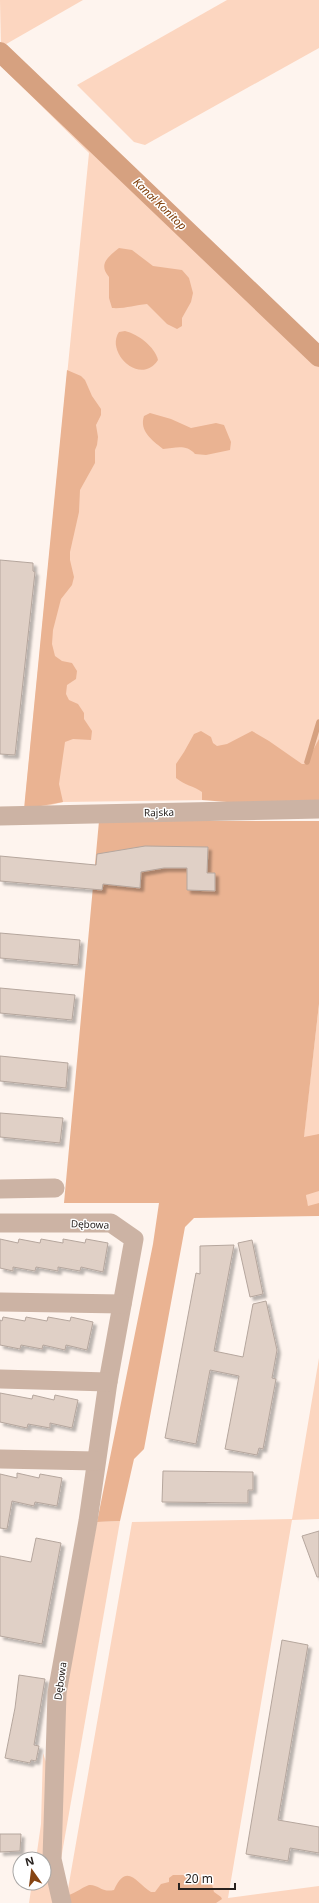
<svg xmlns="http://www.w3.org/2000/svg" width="319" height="1903" viewBox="0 0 319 1903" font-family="'Noto Sans',sans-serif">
  <defs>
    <filter id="shadow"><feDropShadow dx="3.5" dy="3.5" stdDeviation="1" flood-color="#0004"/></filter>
  </defs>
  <rect width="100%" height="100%" fill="#fef4ee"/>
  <g fill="#fcd6c0">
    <polygon points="0,0 83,0 1,47"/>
    <polygon points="227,0 319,0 319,48 145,145 134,142 77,85"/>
    <polygon points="0,57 92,148 319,364 319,802 209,800 63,802 43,807 25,801 89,153 0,65"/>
    <polygon points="319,1004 319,1216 309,1216 301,1160"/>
    <polygon points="319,1358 319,1519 292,1520 228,1898 319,1886 319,1903 70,1903 68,1889 132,1522 292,1519"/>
    <polygon points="120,1521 61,1859 62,1712 97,1522"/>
    <polygon points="43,1753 46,1762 54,1903 29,1903 32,1883 44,1883 44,1859 36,1859 41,1824"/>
  </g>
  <g fill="#eab392">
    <path d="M119,248L132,250L153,266L182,270L189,278L193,293L191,302L182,318V326L177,329L167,324L147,304C135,305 124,309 112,308L109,298V277C98,264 108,257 119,248Z"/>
    <path d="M125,331C138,334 155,347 158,360C140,387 105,352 119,332Z"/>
    <polygon points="67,370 81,376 85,380 92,396 101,409 101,415 96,425 98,437 97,445 95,450 95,463 80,490 79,512 70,552 70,560 74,577 72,585 61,599 53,630 52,644 55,656 62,661 72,663 77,671 76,679 67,685 66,694 69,700 78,704 84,713 84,719 92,731 91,740 73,739 65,742 59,784 63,802 24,809"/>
    <path d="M150,413L171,419L191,428L216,423L224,425L231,442L230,450L206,455L195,454C186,444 176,448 163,449C152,440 139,431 144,416Z"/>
    <path d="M201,731L211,737L213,743L217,746L227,744L252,731L269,741L302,764H308L310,756L319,739V802H227L202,800V792C194,786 184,785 176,778V764L184,752L194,734Z"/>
    <polygon points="99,821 319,821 319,1004 304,1137 319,1134 319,1191 306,1195 308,1206 319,1203 319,1216 194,1218 185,1227 144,1449 134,1459 120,1521 97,1522 153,1244 159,1203 64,1203"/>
    <path d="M173,1875C186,1875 199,1875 211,1881L214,1892L221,1897L222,1899L216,1903H70L69,1895C75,1893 85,1886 89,1885C98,1884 102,1893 114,1890C127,1861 137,1884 151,1892H155L161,1884L169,1882V1878Z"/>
  </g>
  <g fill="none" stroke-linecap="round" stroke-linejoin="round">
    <polyline stroke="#d6a180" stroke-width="5.5" points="307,762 319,722"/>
    <polyline stroke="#d6a180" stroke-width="20" points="0,52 319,357"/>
  </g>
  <g fill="#e0d0c6" stroke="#b5a69d" filter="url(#shadow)">
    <polygon points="0,560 33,563 33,571 35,572 15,755 0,754"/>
    <polygon points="145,846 208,847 207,873 215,873 215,891 187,890 187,868 164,868 141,872 140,888 103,884 102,890 0,881 0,856 96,865 97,854"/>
    <polygon points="0,933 80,940 78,965 0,958"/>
    <polygon points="0,988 75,995 72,1020 0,1013"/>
    <polygon points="0,1056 68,1063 66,1088 0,1081"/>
    <polygon points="0,1113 63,1118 60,1143 0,1137"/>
    <polygon points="0,1239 18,1243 19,1239 40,1243 41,1239 63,1243 63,1239 85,1243 86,1239 108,1243 103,1272 81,1267 80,1271 58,1267 58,1271 36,1267 35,1271 13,1267 13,1271 0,1268"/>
    <polygon points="252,1240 263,1294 250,1297 238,1243"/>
    <polygon points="234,1245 214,1351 243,1357 253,1304 266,1301 277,1350 272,1378 276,1379 263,1449 259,1448 257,1455 225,1449 239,1376 210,1370 196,1444 165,1438 196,1273 200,1274 200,1246"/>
    <polygon points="3,1317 25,1321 26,1317 47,1321 48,1317 70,1321 71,1317 93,1322 87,1350 66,1345 65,1350 43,1345 42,1349 21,1345 20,1349 0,1345 0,1320 2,1321"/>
    <polygon points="0,1393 32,1399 33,1395 54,1400 55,1395 78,1400 72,1428 50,1423 50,1428 28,1424 27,1428 0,1422"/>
    <polygon points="163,1471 253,1472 253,1490 248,1490 248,1503 162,1502"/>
    <polygon points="17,1473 39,1478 40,1474 62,1478 57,1506 35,1502 34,1506 12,1501 7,1529 0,1528 0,1474 17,1478"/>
    <polygon points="319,1531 319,1577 317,1577 302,1536"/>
    <polygon points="36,1538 61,1543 42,1644 0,1636 0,1556 31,1562"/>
    <polygon points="282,1640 308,1645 278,1820 319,1827 319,1853 290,1848 288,1861 246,1854"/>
    <polygon points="19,1675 45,1679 34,1745 39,1746 36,1761 31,1760 30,1763 5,1758 15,1708"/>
    <polygon points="0,1834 21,1834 20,1851 0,1852"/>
  </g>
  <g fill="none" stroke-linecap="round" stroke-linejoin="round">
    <g stroke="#ccb3a4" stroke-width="19">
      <polyline points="0,816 319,809"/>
      <polyline points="0,1189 55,1188"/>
      <polyline points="0,1223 111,1223 134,1239 108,1382 88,1521 57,1693 52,1859 62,1903"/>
      <polyline points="0,1302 122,1304"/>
      <polyline points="0,1379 108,1382"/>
      <polyline points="0,1459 96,1461"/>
    </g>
  </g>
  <g text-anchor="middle" stroke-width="3" stroke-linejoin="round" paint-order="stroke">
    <g font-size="10" fill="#28221f" stroke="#fff">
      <text transform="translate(159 812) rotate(-1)" y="4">Rajska</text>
      <text transform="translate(90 1224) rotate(2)" y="4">Dębowa</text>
      <text transform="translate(60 1681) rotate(-82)" y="4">Dębowa</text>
    </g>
    <g font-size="11" font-style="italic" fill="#7f3e09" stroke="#fff">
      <text transform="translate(160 204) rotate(44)" y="4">Kanał Konitop</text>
    </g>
  </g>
  <g transform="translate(32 1871) rotate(346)"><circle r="19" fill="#ffffff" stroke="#a9a7a5"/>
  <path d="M0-3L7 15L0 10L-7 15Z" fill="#864412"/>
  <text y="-6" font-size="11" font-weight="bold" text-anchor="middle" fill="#28221f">N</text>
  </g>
  <path d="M179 1883v6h56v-6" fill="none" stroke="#28221f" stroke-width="2"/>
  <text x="185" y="1883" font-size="12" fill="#28221f" stroke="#ffffff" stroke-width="3" paint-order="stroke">20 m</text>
</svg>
